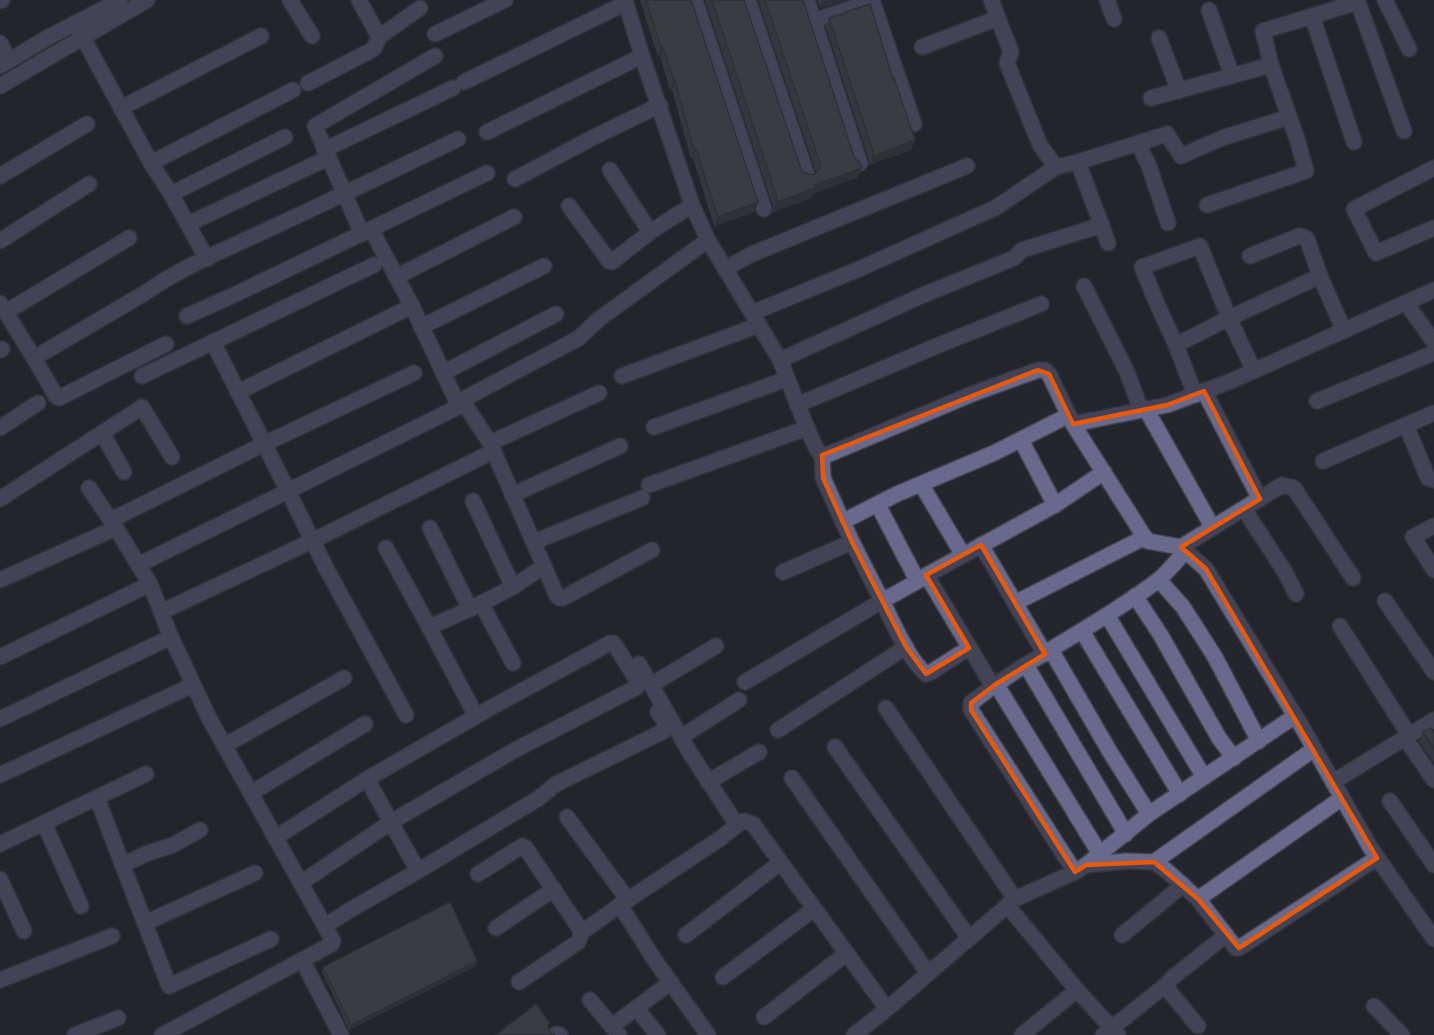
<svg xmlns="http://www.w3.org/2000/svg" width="1434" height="1035" viewBox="0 0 1434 1035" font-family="Signika,sans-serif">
  <rect width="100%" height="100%" fill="#25252d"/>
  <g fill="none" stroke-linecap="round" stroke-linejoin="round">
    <defs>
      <g id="minor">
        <polyline points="290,0 312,36"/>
        <polyline points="359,0 379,37 420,8"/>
        <polyline points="625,0 642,56 692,205 708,240 780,360 807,428 817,450 822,455 827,455 972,394 1038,370 1045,370 1049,374 1073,424 1147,541 1181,547 1206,569 1302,727 1370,847 1434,939"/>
        <polyline points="695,0 764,209"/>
        <polyline points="748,0 807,175"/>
        <polyline points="807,0 860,163"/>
        <polyline points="872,0 914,124"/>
        <polyline points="991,0 1011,52 1007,63 1040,145 1056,167 1078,162"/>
        <polyline points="1107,0 1114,19"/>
        <polyline points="1385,0 1409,49"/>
        <polyline points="0,1 2,0"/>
        <polyline points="1209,10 1232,76"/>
        <polyline points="1312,16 1354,142"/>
        <polyline points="813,21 873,1"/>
        <polyline points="75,23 151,163 171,194 207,259"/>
        <polyline points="435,34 505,0"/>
        <polyline points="1159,38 1179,91"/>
        <polyline points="0,43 9,60"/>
        <polyline points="922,47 998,18"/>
        <polyline points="0,66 47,38 120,0"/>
        <polyline points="464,82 626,3"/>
        <polyline points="308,83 370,51 374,48 379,37"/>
        <polyline points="0,86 147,0"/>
        <polyline points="1151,98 1271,65 1263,31 1358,2 1404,131"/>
        <polyline points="121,108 261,36"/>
        <polyline points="487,132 642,56"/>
        <polyline points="1138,143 1149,166 1168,223"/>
        <polyline points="324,150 453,88"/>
        <polyline points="151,163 293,90"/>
        <polyline points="1434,168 1354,209 1376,253 1434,228"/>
        <polyline points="610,170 650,232 692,205"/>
        <polyline points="0,176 87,124"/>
        <polyline points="515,179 594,137 660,105"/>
        <polyline points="171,194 285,137"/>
        <polyline points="1207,205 1306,171 1297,139 1271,65"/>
        <polyline points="569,206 609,261 612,262 650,232"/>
        <polyline points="188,224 328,158"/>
        <polyline points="371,229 487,173"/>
        <polyline points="362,234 315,126 435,56"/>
        <polyline points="0,241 89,184"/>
        <polyline points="1108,243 1078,162 1167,134 1181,156 1222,138 1289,117"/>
        <polyline points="1250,256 1299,236 1304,237 1307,239 1320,276"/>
        <polyline points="725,269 752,254 967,166"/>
        <polyline points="396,277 514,217"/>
        <polyline points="1084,286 1127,372 1141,410"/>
        <polyline points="0,303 34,358 56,396 59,398 166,344"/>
        <polyline points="1406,303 1434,342"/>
        <polyline points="6,312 129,238"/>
        <polyline points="752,313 859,269 995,208 1056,167"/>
        <polyline points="187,316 236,294 371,229 412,306"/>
        <polyline points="421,327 544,266"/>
        <polyline points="1176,345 1158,306 1142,267 1200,246 1229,318 1254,371"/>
        <polyline points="0,350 2,349"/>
        <path d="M34,358L145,293C183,266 229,248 271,228C334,199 396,169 458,139"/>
        <polyline points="780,360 921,296 1014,258 1022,250 1102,225"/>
        <polyline points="443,373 556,314"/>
        <polyline points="142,376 374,265"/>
        <polyline points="622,376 759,325"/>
        <polyline points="1204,391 1260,499"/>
        <polyline points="238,392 412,306 456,400 462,400"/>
        <polyline points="1195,395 1176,345 1225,320 1320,276 1344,331"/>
        <polyline points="1317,401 1434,353"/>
        <polyline points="797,405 939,345 1041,304"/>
        <polyline points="1146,409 1213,528"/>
        <polyline points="1434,413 1406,425 1428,478 1434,480"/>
        <polyline points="1073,424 1167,405 1231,381 1434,290"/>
        <polyline points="654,427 787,379"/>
        <polyline points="0,428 38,403"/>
        <polyline points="102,433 124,472"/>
        <polyline points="1021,440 1055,505"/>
        <polyline points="490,443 599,393"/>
        <polyline points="822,455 823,478 852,542 882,601 927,576 989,680"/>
        <polyline points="1323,461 1406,425"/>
        <polyline points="921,484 963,555"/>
        <polyline points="649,485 807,428"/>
        <polyline points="512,495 620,446"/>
        <polyline points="0,499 142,407 172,457"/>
        <polyline points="473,501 513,587"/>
        <polyline points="878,505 917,580"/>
        <polyline points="1244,509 1285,572 1296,594"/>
        <polyline points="111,520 264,444 414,373"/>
        <polyline points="844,521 897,494 994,453 1069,415"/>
        <polyline points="1434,526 1413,537 1434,570"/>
        <polyline points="116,528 150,584 171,637 209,718 333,941 332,944 162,1035"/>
        <polyline points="430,528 470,609"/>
        <polyline points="534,542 642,498"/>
        <polyline points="981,545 1015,603"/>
        <polyline points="1181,547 1282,485 1294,488 1353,578"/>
        <polyline points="386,548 429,627 470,609 513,587 544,566"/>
        <polyline points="652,550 563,598 560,598 557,596 490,443 462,400 579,338 599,319 708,240"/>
        <polyline points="138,565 288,491 213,342"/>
        <polyline points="783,572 852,542"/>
        <polyline points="925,576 1055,505 1104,472"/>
        <polyline points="0,580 116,528 89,488"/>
        <polyline points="1159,580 1183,607 1215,657 1259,741"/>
        <polyline points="1135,596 1160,634 1219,738 1234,758"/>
        <polyline points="1385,601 1434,672"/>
        <polyline points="481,603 513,663"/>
        <polyline points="161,612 312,541 494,451"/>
        <polyline points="1107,615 1204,777"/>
        <polyline points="1340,626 1409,735"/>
        <polyline points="429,627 476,716"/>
        <polyline points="1082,631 1180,794"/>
        <polyline points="1051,650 1110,752 1149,814"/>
        <polyline points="1045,654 1015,603 1145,537"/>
        <polyline points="0,657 150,584"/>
        <polyline points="639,664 681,737 690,753 737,825 744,821 753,824 887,1009"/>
        <polyline points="1026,665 1126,834"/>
        <path d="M745,682L882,601C893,622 908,659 926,674L931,672L969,648"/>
        <polyline points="996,684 1100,854"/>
        <polyline points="651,685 716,646"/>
        <polyline points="886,708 1015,899"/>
        <polyline points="406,715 325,566 288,491 464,404"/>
        <polyline points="0,719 171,637"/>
        <polyline points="778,730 906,647"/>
        <polyline points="681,737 739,700"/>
        <polyline points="1405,738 1434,780"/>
        <polyline points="224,746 344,678"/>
        <polyline points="835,747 969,938"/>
        <polyline points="0,775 193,685"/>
        <polyline points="792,778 928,973"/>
        <polyline points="708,782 759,752"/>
        <polyline points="1333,782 1434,720"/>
        <polyline points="251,793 365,724"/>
        <polyline points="97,798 169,986 271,939"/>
        <polyline points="1390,801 1434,865"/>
        <polyline points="567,817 628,900"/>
        <polyline points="44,823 81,906"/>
        <polyline points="275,838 367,779 492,707 610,643 613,643 615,645 638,682 637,687 515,750 391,822 301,883"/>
        <polyline points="0,844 146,774"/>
        <polyline points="1154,862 1314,749"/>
        <polyline points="122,865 148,853 173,845 200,830"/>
        <polyline points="1086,865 1149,814 1295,716"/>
        <path d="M418,871L539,798L556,784L664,731C668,724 662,718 658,712"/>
        <path d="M1075,872L971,710V703C1029,657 1098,626 1157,581C1167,573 1176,561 1186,551"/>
        <polyline points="478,874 522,846 525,847 582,932 620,905"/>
        <polyline points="0,879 24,931"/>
        <polyline points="1198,899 1342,798"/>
        <polyline points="1007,905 1077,990 1118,1035"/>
        <polyline points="145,923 255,873"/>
        <polyline points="325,926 350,910 418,871 367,779"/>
        <polyline points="496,928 554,889"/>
        <polyline points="686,935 780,863"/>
        <polyline points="1122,935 1183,885"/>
        <polyline points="302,960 341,1035"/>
        <polyline points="723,977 814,909"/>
        <polyline points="0,980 112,936"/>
        <polyline points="519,982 578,942 582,932"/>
        <polyline points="590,1000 619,1035"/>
        <polyline points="1374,1006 1402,1035"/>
        <polyline points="636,1008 658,1035"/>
        <polyline points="764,1017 847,953"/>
        <polyline points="612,1026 671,982"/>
        <polyline points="1198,1026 1169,991 1167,984 1172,978 1226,935"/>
        <polyline points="75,1035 118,1018"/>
        <polyline points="554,1035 557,1034 560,1035"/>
        <polyline points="708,1035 654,959 620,905 721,838 737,825"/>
        <polyline points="854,1035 887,1009 1015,899 1075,872 1086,865 1126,861 1154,862 1167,871 1198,899 1236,948 1239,948 1377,858"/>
        <polyline points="1022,1035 1077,990"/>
        <polyline points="1103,1035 1167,984"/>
      </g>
    </defs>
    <use href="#minor" stroke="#43434b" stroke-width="18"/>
    <use href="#minor" stroke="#68698d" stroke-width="15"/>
  </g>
  <g fill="#4c4c53">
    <polygon points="640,0 691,0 755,212 714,226 693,158 691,159 672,90 670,90 660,56 658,57"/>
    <polygon points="705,0 744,0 801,169 804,173 813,175 816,172 758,0 803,0 858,177 813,194 811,198 773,212 773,206"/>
    <polygon points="817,0 845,0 820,8"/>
    <polygon points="829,18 911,150 869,165 869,160 826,27"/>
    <polygon points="1434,730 1434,763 1419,742 1423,732"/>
    <polygon points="476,966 349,1030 322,972 323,967"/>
  </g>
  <g fill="#3e3e44">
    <polygon points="823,0 845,0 820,8"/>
    <polygon points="661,47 663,47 660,56 658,57"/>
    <polygon points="674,81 675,81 672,90 670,90"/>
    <polygon points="915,140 911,150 869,165 873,156"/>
    <polygon points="696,149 693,158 691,159 694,150"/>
    <polygon points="862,168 858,177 813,194 811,198 773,212 777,202 814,185"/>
    <polygon points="758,202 755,212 714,226 718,217"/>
    <polygon points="477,961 476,966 349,1030 351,1025"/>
  </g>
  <g fill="#585861" stroke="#3e3e44" stroke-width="1.5">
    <polygon points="646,0 691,0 758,202 718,217 696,149 694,150 675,81 674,81 663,47 661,47"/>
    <polygon points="712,0 744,0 801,169 804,173 813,175 818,172 820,167 820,163 765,0 803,0 854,157 860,163 862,168 814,185 815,188 777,202 777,197"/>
    <polygon points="870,4 893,79 894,78 915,140 873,156 873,151 829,18"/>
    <polygon points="1431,728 1433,731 1434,730 1434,749 1423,732"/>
    <polygon points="450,902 477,961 351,1025 323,967"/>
    <polygon points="536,1004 549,1022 548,1028 551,1033 555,1035 496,1035"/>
  </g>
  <path d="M0 0H1434V1035H0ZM1038,370L1049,374L1073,424L1167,405L1204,391L1260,499L1181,547L1206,569L1377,858L1239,948L1198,899L1154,862L1086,865L1075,872L971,710V703L996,684L1045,654L981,545L926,575L969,648L926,674L906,647L852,542L823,478L822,455Z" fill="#25252d" fill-opacity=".55" fill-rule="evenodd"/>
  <path fill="none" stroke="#e8590c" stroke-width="4.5" stroke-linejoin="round" d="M1038,370L1049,374L1073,424L1167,405L1204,391L1260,499L1181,547L1206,569L1377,858L1239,948L1198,899L1154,862L1086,865L1075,872L971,710V703L996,684L1045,654L981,545L926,575L969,648L926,674L906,647L852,542L823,478L822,455Z"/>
</svg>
